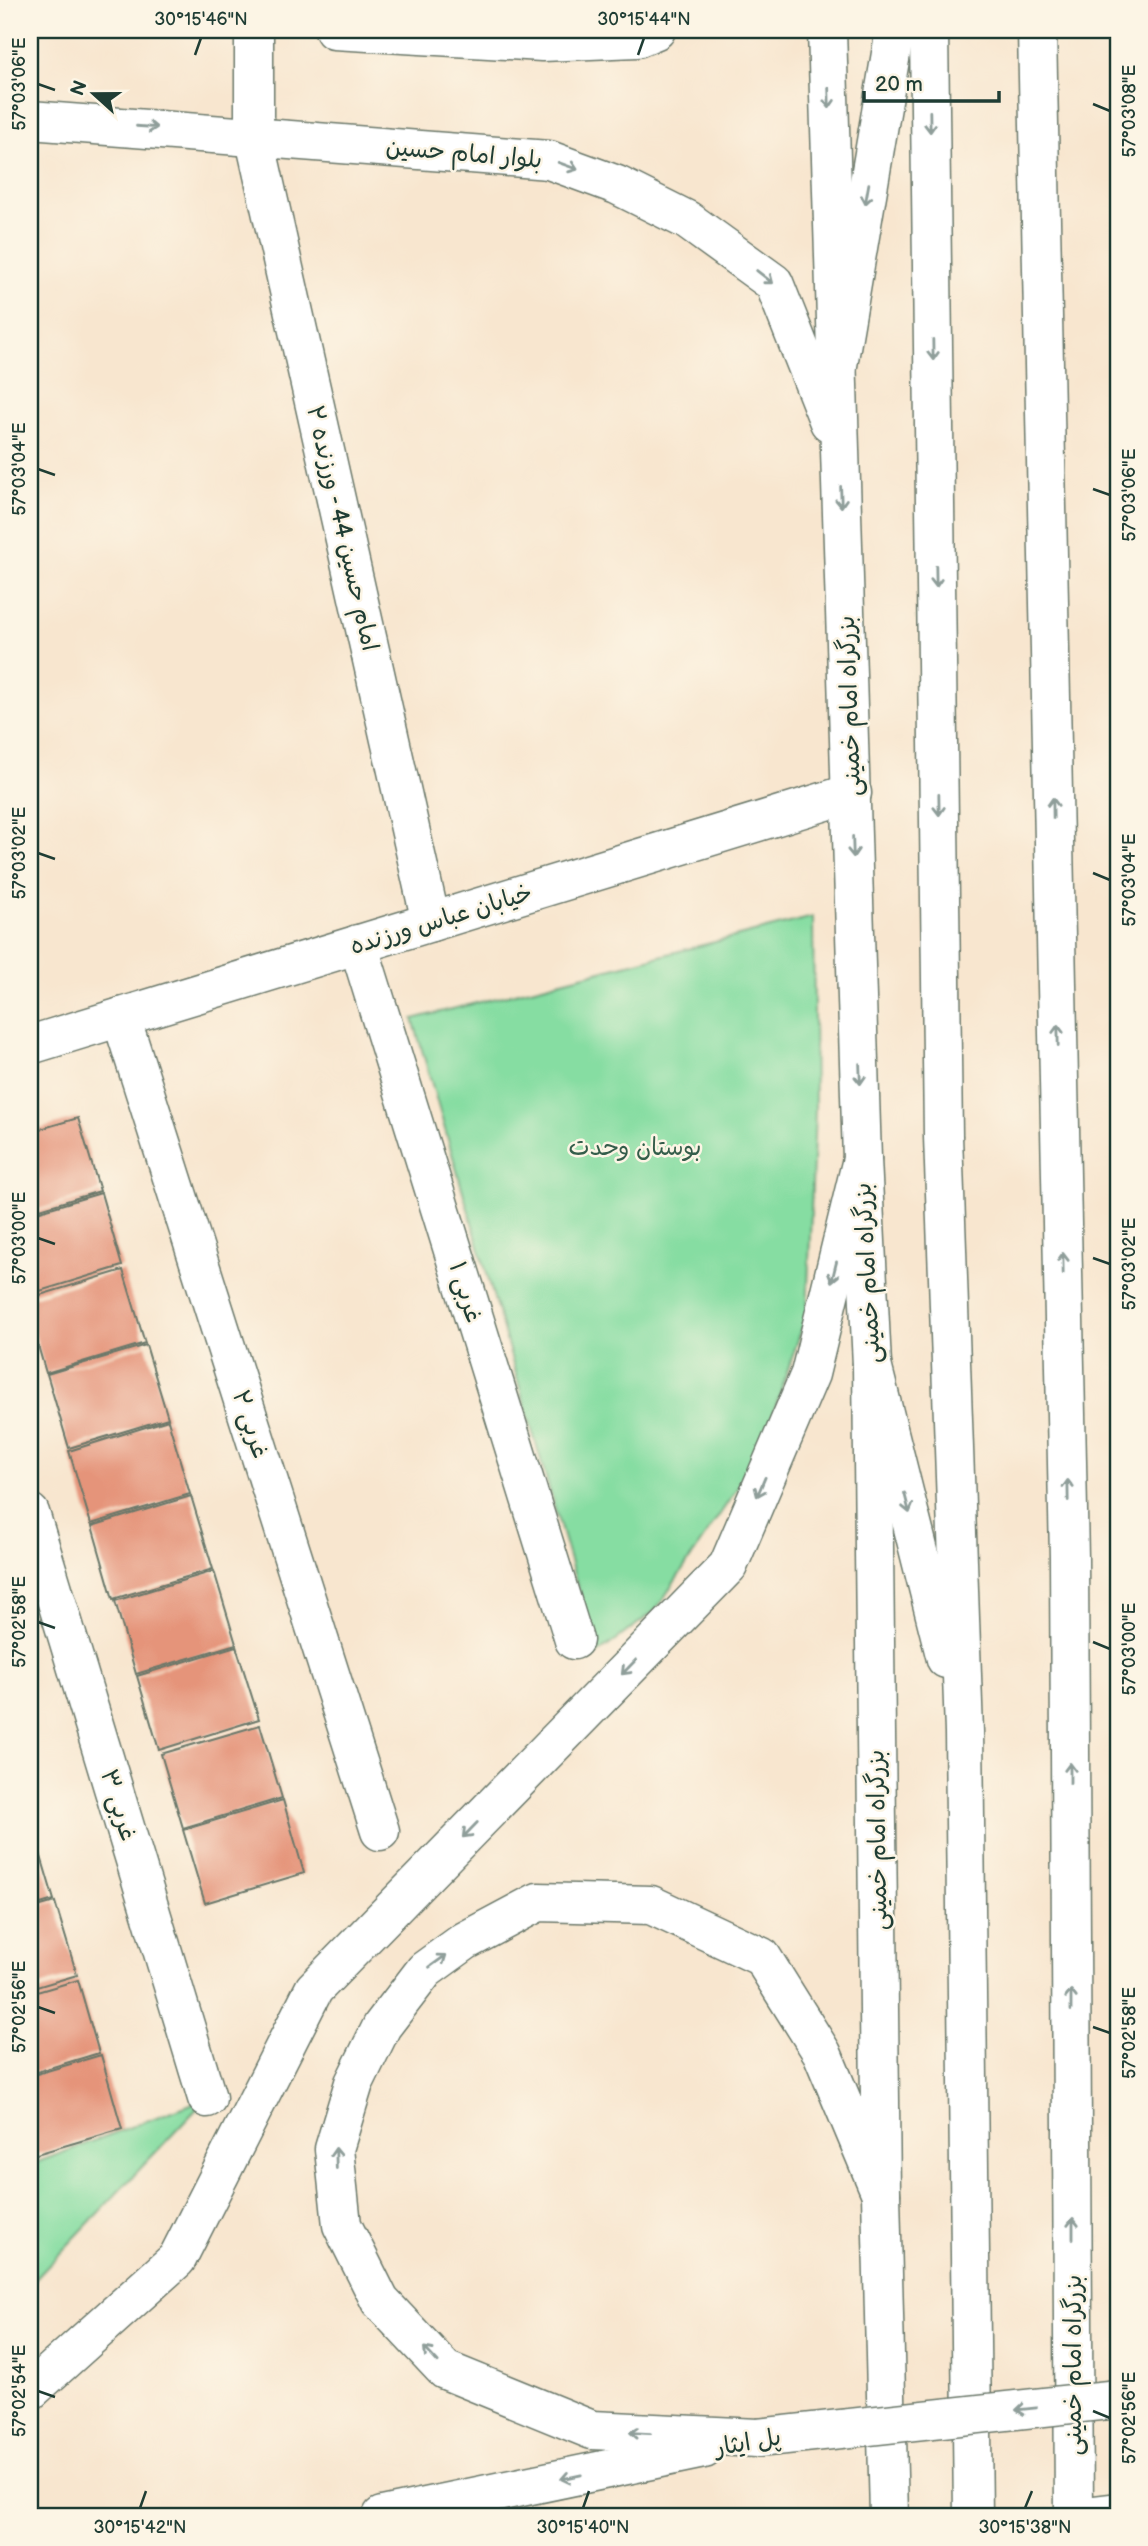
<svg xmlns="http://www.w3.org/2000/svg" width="1148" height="2546" viewBox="0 0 1148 2546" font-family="'Balsamiq Sans','Playpen Sans Arabic',sans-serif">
  <rect width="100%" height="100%" fill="#fcf5e5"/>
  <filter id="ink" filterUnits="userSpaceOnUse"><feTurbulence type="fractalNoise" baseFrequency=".0143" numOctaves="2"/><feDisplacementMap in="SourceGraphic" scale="14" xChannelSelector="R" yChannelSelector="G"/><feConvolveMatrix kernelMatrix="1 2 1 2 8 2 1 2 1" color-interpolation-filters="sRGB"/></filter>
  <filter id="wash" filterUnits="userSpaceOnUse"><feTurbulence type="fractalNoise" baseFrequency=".00686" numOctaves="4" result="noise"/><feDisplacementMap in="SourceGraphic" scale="28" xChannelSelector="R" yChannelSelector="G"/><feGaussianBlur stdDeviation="1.57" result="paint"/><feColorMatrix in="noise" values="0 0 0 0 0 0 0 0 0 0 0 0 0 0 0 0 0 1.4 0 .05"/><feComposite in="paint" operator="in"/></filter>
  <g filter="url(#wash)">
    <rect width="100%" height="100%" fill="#f8e6cf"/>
    <g fill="#86dda2" stroke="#528d6b" stroke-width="2">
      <polygon points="813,917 815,1110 807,1313 759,1456 655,1611 597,1654 413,1019"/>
      <polygon points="207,2098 30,2285 30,2165"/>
    </g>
    <g id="blocks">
      <g fill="#e5947a">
        <polygon points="78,1118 100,1191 30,1212 30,1132"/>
        <polygon points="101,1193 122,1266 30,1294 30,1214"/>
        <polygon points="123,1270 145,1343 46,1373 30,1318 30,1298"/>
        <polygon points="146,1345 168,1418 69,1448 47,1374"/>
        <polygon points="168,1420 190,1494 91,1524 69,1451"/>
        <polygon points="191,1496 213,1569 113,1599 92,1526"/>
        <polygon points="214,1571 236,1644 136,1674 115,1601"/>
        <polygon points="236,1646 259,1719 159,1750 137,1676"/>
        <polygon points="260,1725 282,1798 183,1828 161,1754"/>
        <polygon points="283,1800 304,1873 205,1903 183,1830"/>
        <polygon points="32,1826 54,1900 30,1907 30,1827"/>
        <polygon points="55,1902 77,1975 30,1989 30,1909"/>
        <polygon points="78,1980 99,2053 30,2074 30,1994"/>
        <polygon points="101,2055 122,2129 30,2156 30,2076"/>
      </g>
    </g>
  </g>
  <g filter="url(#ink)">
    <use href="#blocks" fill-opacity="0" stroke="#6b786a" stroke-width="2"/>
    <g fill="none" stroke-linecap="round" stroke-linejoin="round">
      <defs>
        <g id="minor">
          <polyline points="254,135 431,922"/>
          <polyline points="358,944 574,1640"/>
          <polyline points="121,1017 380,1831"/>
          <polyline points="30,1045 852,793"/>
          <polyline points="30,1513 207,2098"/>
        </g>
        <g id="major">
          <polyline points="334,30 542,42 637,38 656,30"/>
          <polyline points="827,30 862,1159 872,1365 881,2194 889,2516"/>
          <polyline points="30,120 549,160 617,185 687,220 774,283 829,422"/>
          <polyline points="254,135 254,30"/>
        </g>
        <g id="highway">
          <polyline points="929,30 943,1136 964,1732 973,2516"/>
          <polyline points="1037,30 1069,1558 1074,2516"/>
          <polyline points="837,371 895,30"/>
          <polyline points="872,1365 946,1659"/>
          <polyline points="30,2391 177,2259 314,1989 728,1566 810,1374 862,1159"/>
          <polyline points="758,2438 592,2430 445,2370 380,2301 342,2225 334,2149 354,2083 382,2026 425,1970 465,1941 538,1902 651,1905 762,1957 822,2053 881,2194"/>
          <polyline points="382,2516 704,2449"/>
          <polyline points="1085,2516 1118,2512"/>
        </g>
      </defs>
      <use href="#minor" stroke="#6b786a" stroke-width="41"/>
      <use href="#major" stroke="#6b786a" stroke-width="41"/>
      <use href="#highway" stroke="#6b786a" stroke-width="41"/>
      <use href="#minor" stroke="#fff" stroke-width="38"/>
      <use href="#major" stroke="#fff" stroke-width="38"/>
      <use href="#highway" stroke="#fff" stroke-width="38"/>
      <defs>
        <polyline id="highway-bridge" points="758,2438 1118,2399"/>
      </defs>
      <use href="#highway-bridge" stroke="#6b786a" stroke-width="41" stroke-linecap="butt"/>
      <use href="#highway-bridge" stroke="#fff" stroke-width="38"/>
    </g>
    <defs><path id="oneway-shaft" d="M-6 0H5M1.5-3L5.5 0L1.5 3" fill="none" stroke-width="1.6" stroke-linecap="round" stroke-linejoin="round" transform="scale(1.75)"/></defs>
    <g stroke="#8f9e9a">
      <use href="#oneway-shaft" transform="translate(829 98) rotate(88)"/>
      <use href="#oneway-shaft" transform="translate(930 122) rotate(89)"/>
      <use href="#oneway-shaft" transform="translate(147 127) rotate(4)"/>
      <use href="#oneway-shaft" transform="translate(568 166) rotate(20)"/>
      <use href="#oneway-shaft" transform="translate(867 194) rotate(100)"/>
      <use href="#oneway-shaft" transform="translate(765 277) rotate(38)"/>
      <use href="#oneway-shaft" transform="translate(933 350) rotate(89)"/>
      <use href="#oneway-shaft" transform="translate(841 497) rotate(88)"/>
      <use href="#oneway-shaft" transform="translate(936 577) rotate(89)"/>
      <use href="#oneway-shaft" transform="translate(939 805) rotate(89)"/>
      <use href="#oneway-shaft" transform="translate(1053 808) rotate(-91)"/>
      <use href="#oneway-shaft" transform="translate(853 847) rotate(88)"/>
      <use href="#oneway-shaft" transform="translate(1058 1035) rotate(-91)"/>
      <use href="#oneway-shaft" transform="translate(860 1074) rotate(88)"/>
      <use href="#oneway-shaft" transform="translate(1063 1263) rotate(-91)"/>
      <use href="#oneway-shaft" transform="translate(834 1272) rotate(104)"/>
      <use href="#oneway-shaft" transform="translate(761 1487) rotate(113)"/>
      <use href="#oneway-shaft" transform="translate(1068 1490) rotate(-91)"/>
      <use href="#oneway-shaft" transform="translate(907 1503) rotate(76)"/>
      <use href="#oneway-shaft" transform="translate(629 1667) rotate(134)"/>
      <use href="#oneway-shaft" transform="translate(1070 1773) rotate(-90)"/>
      <use href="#oneway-shaft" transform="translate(470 1830) rotate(134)"/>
      <use href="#oneway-shaft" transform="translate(438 1961) rotate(-36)"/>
      <use href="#oneway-shaft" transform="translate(1071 2000) rotate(-90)"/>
      <use href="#oneway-shaft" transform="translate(336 2158) rotate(-92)"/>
      <use href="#oneway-shaft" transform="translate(1073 2228) rotate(-90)"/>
      <use href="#oneway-shaft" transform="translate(431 2355) rotate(-133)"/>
      <use href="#oneway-shaft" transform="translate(1026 2409) rotate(174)"/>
      <use href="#oneway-shaft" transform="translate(640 2433) rotate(-177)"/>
      <use href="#oneway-shaft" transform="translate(571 2477) rotate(168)"/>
    </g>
  </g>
  <path fill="none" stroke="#1f3d34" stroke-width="2.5" d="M195,55L201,38M638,55L644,38M38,84L55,90M1093,104L1110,111M38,469L55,475M1093,489L1110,495M38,853L55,859M1093,873L1110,880M38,1238L55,1244M1093,1258L1110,1264M38,1622L55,1628M1093,1642L1110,1649M38,2007L55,2013M1093,2027L1110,2033M38,2391L55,2397M1093,2411L1110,2418M140,2508L146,2491M583,2508L589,2491M1025,2508L1032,2491"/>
  <g text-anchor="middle" stroke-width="5" stroke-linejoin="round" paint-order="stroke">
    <g font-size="24" fill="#1f3d34" stroke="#fcf5e5">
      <text transform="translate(464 153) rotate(5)" y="8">بلوار امام حسین</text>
      <text transform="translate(343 528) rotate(77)" y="8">امام حسین 44 - ورزنده ۲</text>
      <text transform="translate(849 706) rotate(-92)" y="8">بزرگراه امام خمینی</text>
      <text transform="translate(441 919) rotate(-17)" y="8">خیابان عباس ورزنده</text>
      <text transform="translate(867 1273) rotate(-93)" y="8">بزرگراه امام خمینی</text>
      <text transform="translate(466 1292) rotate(73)" y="8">غربی ۱</text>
      <text transform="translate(251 1424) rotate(72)" y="8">غربی ۲</text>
      <text transform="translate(119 1805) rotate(73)" y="8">غربی ۳</text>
      <text transform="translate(877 1840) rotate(-91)" y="8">بزرگراه امام خمینی</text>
      <text transform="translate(1073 2365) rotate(-90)" y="8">بزرگراه امام خمینی</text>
      <text transform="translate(748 2442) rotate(-10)" y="8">پل ایثار</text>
    </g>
    <g font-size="24" fill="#345d4a" stroke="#fcf5e5">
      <text x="635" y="1155">بوستان وحدت</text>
    </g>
  </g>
  <rect width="1148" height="2546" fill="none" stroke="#fcf5e5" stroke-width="77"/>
  <g transform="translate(94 94) rotate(291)" stroke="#fcf5e5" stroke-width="5" paint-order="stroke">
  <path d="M0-5L12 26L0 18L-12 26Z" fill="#1f3d34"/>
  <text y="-10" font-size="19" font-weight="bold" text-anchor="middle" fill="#1f3d34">N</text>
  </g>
  <path d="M864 91v10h135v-10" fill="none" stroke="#1f3d34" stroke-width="3.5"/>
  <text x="875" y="91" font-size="21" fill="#1f3d34" stroke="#fcf5e5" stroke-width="5" paint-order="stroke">20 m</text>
  <rect x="38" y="38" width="1072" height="2470" fill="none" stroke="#1f3d34" stroke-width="2.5"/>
  <g font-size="18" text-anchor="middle" fill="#1f3d34">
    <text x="201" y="25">30°15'46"N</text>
    <text x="644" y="25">30°15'44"N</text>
    <text transform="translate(19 84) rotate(-90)" y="6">57°03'06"E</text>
    <text transform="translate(1129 111) rotate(-90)" y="6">57°03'08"E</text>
    <text transform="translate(19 469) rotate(-90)" y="6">57°03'04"E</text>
    <text transform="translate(1129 495) rotate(-90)" y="6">57°03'06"E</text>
    <text transform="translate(19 853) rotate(-90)" y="6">57°03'02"E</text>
    <text transform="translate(1129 880) rotate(-90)" y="6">57°03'04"E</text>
    <text transform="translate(19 1238) rotate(-90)" y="6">57°03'00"E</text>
    <text transform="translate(1129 1264) rotate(-90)" y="6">57°03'02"E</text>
    <text transform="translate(19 1622) rotate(-90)" y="6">57°02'58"E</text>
    <text transform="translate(1129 1649) rotate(-90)" y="6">57°03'00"E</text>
    <text transform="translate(19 2007) rotate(-90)" y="6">57°02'56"E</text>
    <text transform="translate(1129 2033) rotate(-90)" y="6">57°02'58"E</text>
    <text transform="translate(19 2391) rotate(-90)" y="6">57°02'54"E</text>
    <text transform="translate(1129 2418) rotate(-90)" y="6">57°02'56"E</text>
    <text x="140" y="2533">30°15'42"N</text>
    <text x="583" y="2533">30°15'40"N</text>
    <text x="1025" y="2533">30°15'38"N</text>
  </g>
</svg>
